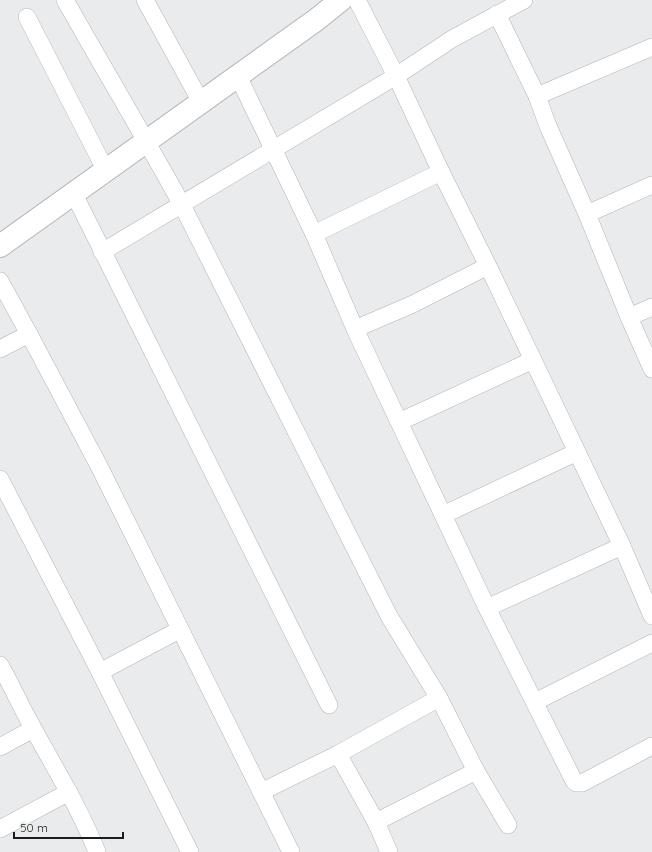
<svg xmlns="http://www.w3.org/2000/svg" width="652" height="852" viewBox="0 0 652 852" font-family="Quicksand,sans-serif">
  <rect width="100%" height="100%" fill="#e9ebed"/>
  <g fill="none" stroke-linecap="round" stroke-linejoin="round">
    <defs>
      <g id="minor">
        <path d="M65,0C104,69 144,136 182,205L389,616L439,698L338,754L261,792"/>
        <polyline points="145,0 201,102"/>
        <polyline points="357,0 396,76 441,172 488,266 622,546 652,616"/>
        <polyline points="497,14 537,96 548,126 587,214 629,317 652,369"/>
        <polyline points="27,17 106,171"/>
        <polyline points="238,76 314,234 355,329 487,608 574,781 576,783 582,783 652,746"/>
        <polyline points="537,96 652,47"/>
        <polyline points="74,194 329,705"/>
        <polyline points="587,214 652,185"/>
        <polyline points="314,234 441,172"/>
        <polyline points="102,252 396,76 452,39 524,0"/>
        <polyline points="0,281 29,334 100,468 291,852"/>
        <polyline points="629,317 652,307"/>
        <polyline points="355,329 413,304 488,266"/>
        <polyline points="0,349 29,334"/>
        <polyline points="399,422 533,360"/>
        <polyline points="0,479 100,672 190,852"/>
        <polyline points="443,515 577,452"/>
        <polyline points="487,608 622,546"/>
        <path d="M0,665C12,686 22,709 34,730C56,770 80,809 97,852"/>
        <polyline points="100,672 179,630"/>
        <polyline points="439,698 476,771 508,825"/>
        <polyline points="535,702 652,643"/>
        <polyline points="0,747 33,729"/>
        <polyline points="338,754 376,822 389,852"/>
        <polyline points="376,822 476,771"/>
        <polyline points="0,829 69,792"/>
      </g>
      <polyline id="tertiary" points="0,246 316,20 341,0"/>
    </defs>
    <use href="#minor" stroke="#b3b4b7" stroke-width="18"/>
    <use href="#tertiary" stroke="#b3b4b7" stroke-width="24"/>
    <use href="#minor" stroke="#fff" stroke-width="17"/>
    <use href="#tertiary" stroke="#fff" stroke-width="22"/>
  </g>
  <path d="M14 832v6h109v-6" fill="none" stroke="#1b1c1c" stroke-width="2"/>
  <text x="20" y="832" font-size="12" fill="#1b1c1c" stroke="#e9ebed" stroke-width="3" paint-order="stroke">50 m</text>
</svg>
